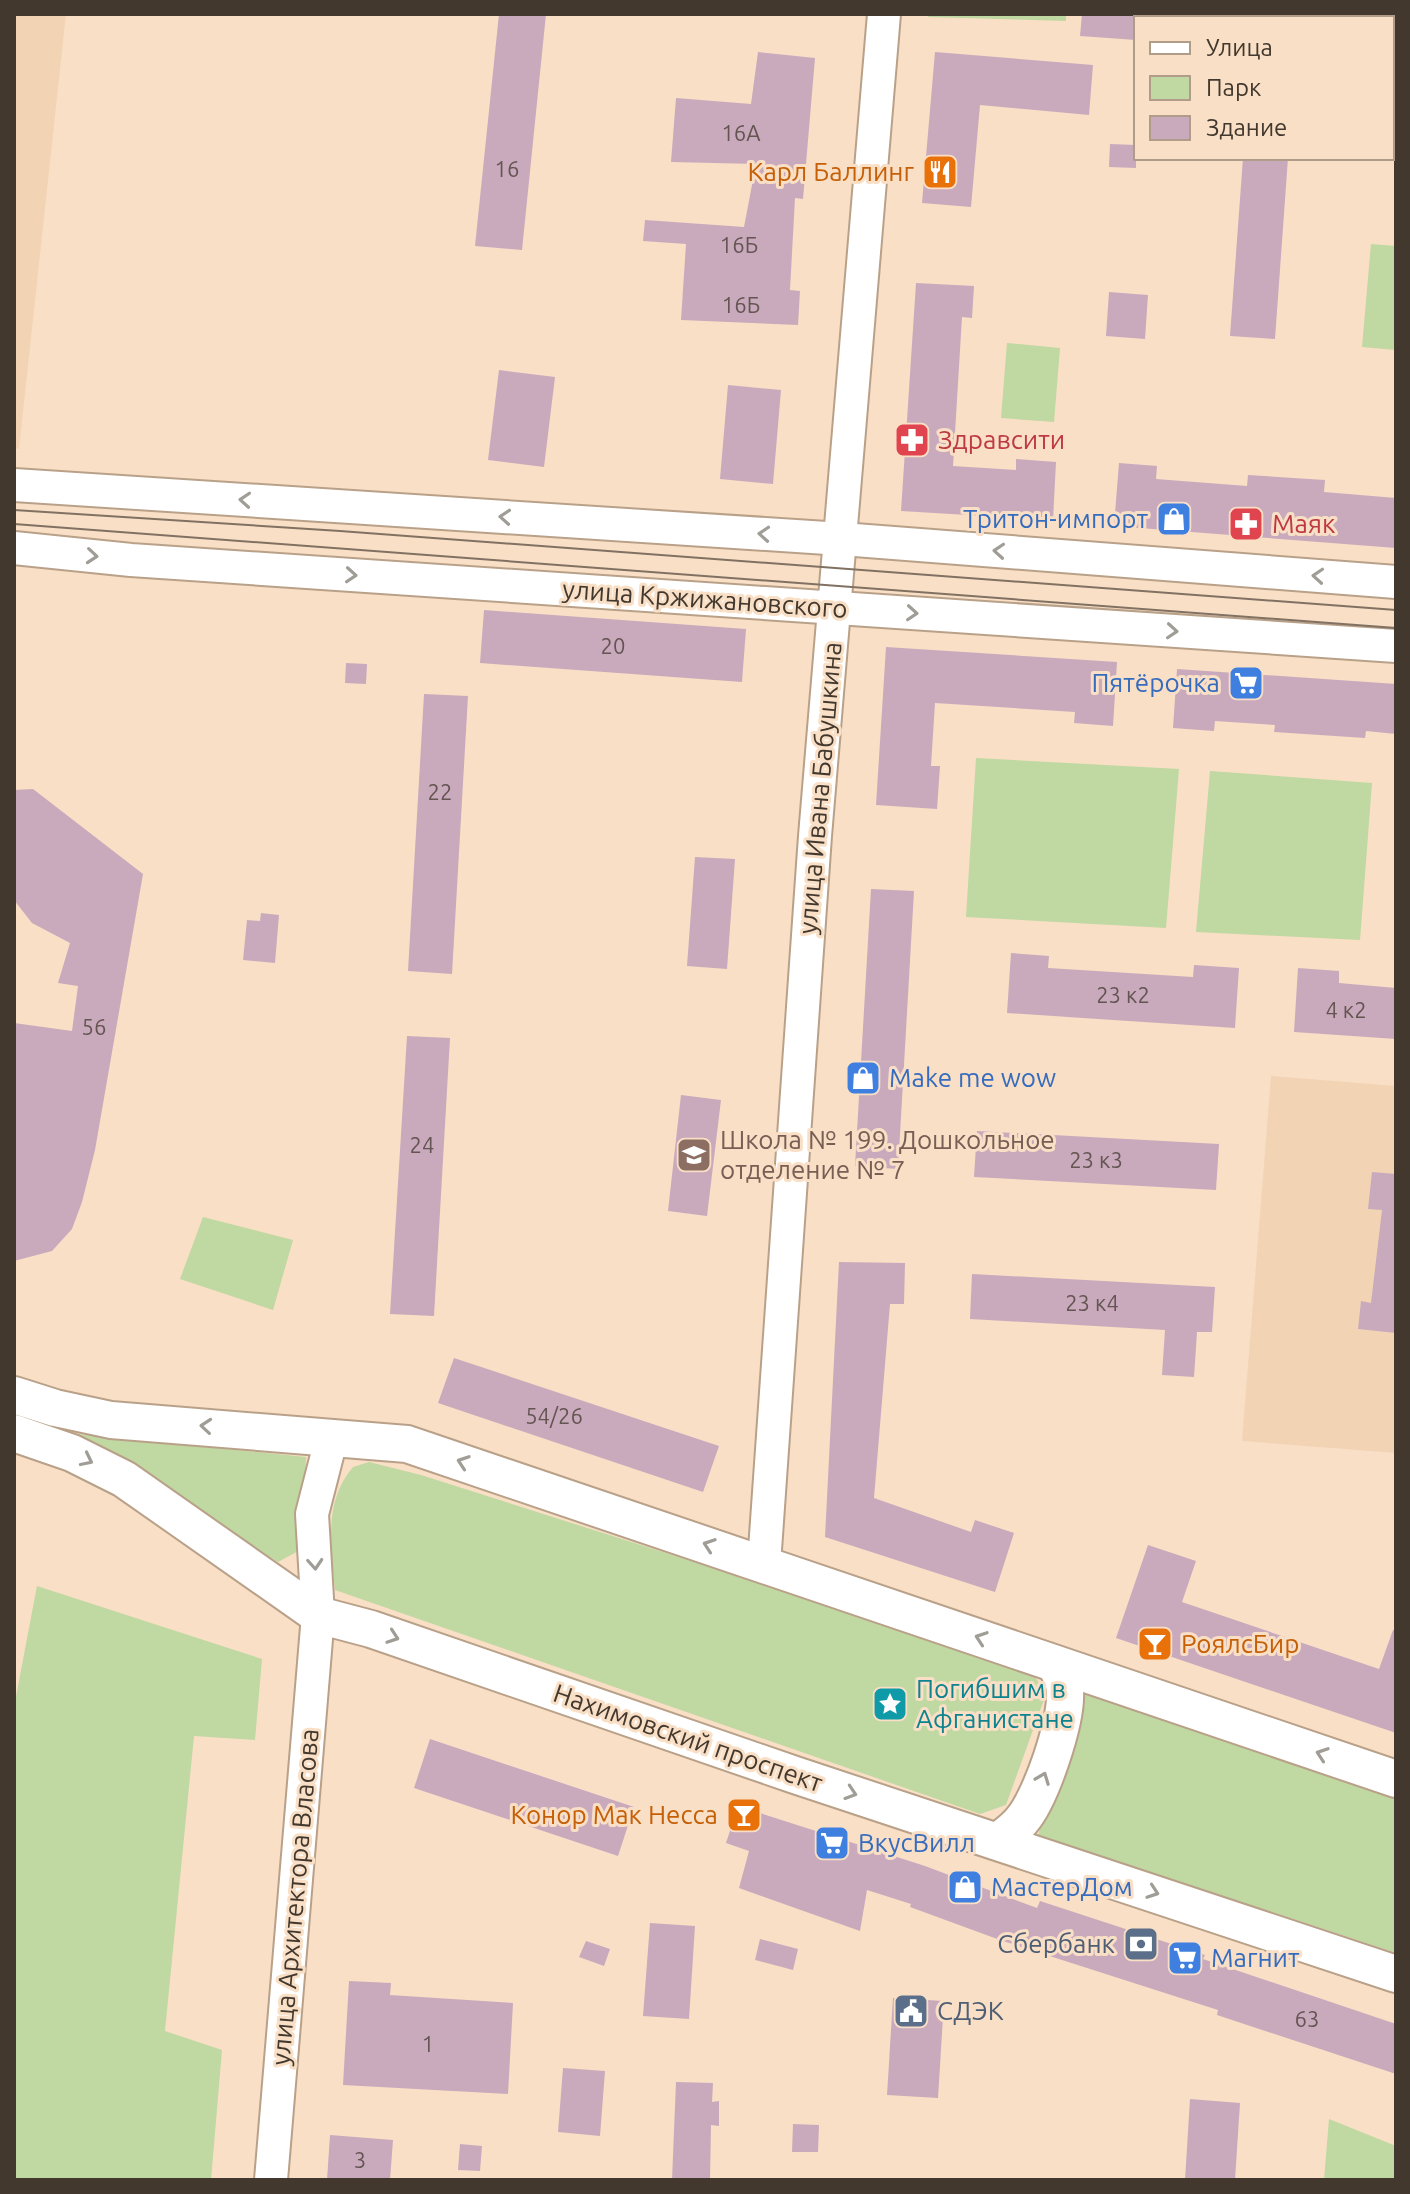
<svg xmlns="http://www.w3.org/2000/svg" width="1410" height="2194" viewBox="0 0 1410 2194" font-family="Ubuntu,sans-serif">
  <rect width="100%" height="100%" fill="#f9dfc6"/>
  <g fill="#f2d4b5">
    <polygon points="14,14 66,14 19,449 14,448"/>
    <polygon points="1271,1076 1396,1086 1396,1453 1242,1441"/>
  </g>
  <g fill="#c0d8a1">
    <polygon points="928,14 1066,14 1066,21 928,17"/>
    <polygon points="1371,244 1396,246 1396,350 1362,347"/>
    <polygon points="1007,343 1060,348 1054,422 1001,418"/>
    <polygon points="976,758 1179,769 1166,928 966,917"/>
    <polygon points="1210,771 1372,783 1360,940 1196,932"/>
    <polygon points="203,1217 293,1240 273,1310 180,1279"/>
    <polygon points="77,1434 306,1457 302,1549 278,1562"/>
    <path d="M369,1462L421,1475L1030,1669L1046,1694L1006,1805L980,1814L335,1590C331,1547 323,1502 353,1467Z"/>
    <polygon points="37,1586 262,1659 255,1740 194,1736 165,2031 222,2050 211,2180 14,2180 14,1707"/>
    <polygon points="1086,1691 1396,1796 1396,1953 1038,1835"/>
    <polygon points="1329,2119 1396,2146 1396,2180 1324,2180"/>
  </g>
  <g fill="#c9aabc">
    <polygon points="499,14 546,14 522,250 475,246"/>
    <polygon points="1082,14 1136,14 1136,40 1080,36"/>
    <polygon points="758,52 815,58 803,199 795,198 790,290 800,291 798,325 681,320 686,244 643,241 645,220 744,227 756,164 671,162 676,98 751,104"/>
    <polygon points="935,52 1093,65 1089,115 980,105 971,207 922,203"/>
    <polygon points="1110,144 1136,145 1136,168 1109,167"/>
    <polygon points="1243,158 1288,158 1275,339 1230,336"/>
    <polygon points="916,283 974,286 972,318 962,317 953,466 1016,470 1016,459 1056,462 1053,520 901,511"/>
    <polygon points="1109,292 1148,295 1145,339 1106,336"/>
    <polygon points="499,370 555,377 544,467 488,460"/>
    <polygon points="728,385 781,390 773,484 720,479"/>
    <polygon points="1119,463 1157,466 1156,479 1247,486 1248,475 1325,480 1324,492 1396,498 1396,548 1114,526"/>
    <polygon points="484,610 746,629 742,682 480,663"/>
    <polygon points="886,647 1117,662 1113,726 1074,723 1075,712 935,703 931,766 940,766 937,809 876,805"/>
    <polygon points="346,663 367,664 366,684 345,683"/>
    <polygon points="1177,669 1396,684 1396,734 1366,731 1365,738 1274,732 1275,725 1215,721 1214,731 1173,728"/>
    <polygon points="424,694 468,696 452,974 408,971"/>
    <polygon points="33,789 143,874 95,1150 82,1202 72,1229 52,1251 14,1261 14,1023 72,1031 78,986 58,983 70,943 32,923 14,900 14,790"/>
    <polygon points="695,857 735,859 727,969 687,966"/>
    <polygon points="871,889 914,891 898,1169 855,1166"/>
    <polygon points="261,913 279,915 275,963 243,960 247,920 260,921"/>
    <polygon points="1011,953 1049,956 1048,968 1193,977 1194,965 1239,968 1235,1028 1007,1013"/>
    <polygon points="1298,968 1339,971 1339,983 1396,988 1396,1039 1294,1032"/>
    <polygon points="407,1036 450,1038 434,1316 390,1314"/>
    <polygon points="681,1095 721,1100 707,1216 668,1211"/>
    <polygon points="977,1131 1219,1144 1216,1190 974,1177"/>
    <polygon points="1372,1172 1396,1174 1396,1333 1358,1329 1361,1301 1371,1303 1382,1210 1368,1209"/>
    <polygon points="839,1262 905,1263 904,1304 890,1304 874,1498 971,1532 975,1520 1014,1533 995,1592 825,1537"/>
    <polygon points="972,1274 1215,1287 1212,1332 1197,1332 1194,1377 1162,1375 1165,1330 970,1319"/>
    <polygon points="454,1358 719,1446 703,1492 438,1403"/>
    <polygon points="1148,1545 1196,1561 1182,1602 1379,1669 1393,1630 1396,1630 1396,1733 1116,1638"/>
    <polygon points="430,1739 634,1807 618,1856 414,1788"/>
    <polygon points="738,1806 925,1866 1037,1908 1040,1901 1205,1955 1203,1959 1396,2024 1396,2074 1217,2015 1218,2010 1000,1940 910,1907 911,1904 867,1890 860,1931 739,1888 749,1851 726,1843"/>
    <polygon points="650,1923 695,1926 689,2019 643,2016"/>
    <polygon points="760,1939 798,1949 793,1970 755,1960"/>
    <polygon points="586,1941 610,1949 604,1966 579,1957"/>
    <polygon points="349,1981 391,1983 390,1995 513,2003 508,2094 343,2085"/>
    <polygon points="893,1998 944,2001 938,2098 887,2095"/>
    <polygon points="563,2068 605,2071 600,2136 558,2132"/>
    <polygon points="676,2082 713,2083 712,2102 719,2101 719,2126 711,2125 710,2180 672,2180"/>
    <polygon points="1190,2099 1240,2103 1235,2180 1185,2180"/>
    <polygon points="793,2124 819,2125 818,2152 792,2152"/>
    <polygon points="330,2135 393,2140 390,2180 327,2180"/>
    <polygon points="460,2144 482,2146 480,2171 458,2170"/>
  </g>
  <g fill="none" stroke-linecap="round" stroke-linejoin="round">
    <defs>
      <g id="tertiary">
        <polyline points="14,485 842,539 1396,582"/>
        <polyline points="14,548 131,560 1396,646"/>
        <polyline points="764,1564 815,836 884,14"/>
        <polyline points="271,2180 318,1615 312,1514 332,1436"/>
      </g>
      <g id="secondary">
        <polyline points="14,1395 55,1408 111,1420 407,1444 1396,1779"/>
        <polyline points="14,1433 72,1453 124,1479 318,1615 371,1629 795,1775 1396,1974"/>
        <path d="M999,1841C1007,1834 1016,1828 1022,1820C1041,1798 1067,1721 1065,1692C1065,1682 1060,1673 1055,1664"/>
      </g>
    </defs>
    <use href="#tertiary" stroke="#b9a189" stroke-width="36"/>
    <use href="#secondary" stroke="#b9a189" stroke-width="40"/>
    <use href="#tertiary" stroke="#fff" stroke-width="32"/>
    <use href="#secondary" stroke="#fff" stroke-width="36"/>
    <g stroke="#817162" stroke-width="2">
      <polyline points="14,510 340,531 1396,610"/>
      <polyline points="14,524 1396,628"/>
    </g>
  </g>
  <defs><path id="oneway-chevron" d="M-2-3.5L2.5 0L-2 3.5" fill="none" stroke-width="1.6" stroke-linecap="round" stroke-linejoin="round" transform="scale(2)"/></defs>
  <g stroke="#a09c96">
    <use href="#oneway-chevron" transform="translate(245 500) rotate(-176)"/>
    <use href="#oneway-chevron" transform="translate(505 517) rotate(-176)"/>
    <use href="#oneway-chevron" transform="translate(764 534) rotate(-176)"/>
    <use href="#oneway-chevron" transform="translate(999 551) rotate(-176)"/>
    <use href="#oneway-chevron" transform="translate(92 556) rotate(5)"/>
    <use href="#oneway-chevron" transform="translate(351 575) rotate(4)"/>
    <use href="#oneway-chevron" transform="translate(1318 576) rotate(-176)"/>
    <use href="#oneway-chevron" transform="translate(912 613) rotate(4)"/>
    <use href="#oneway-chevron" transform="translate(1172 631) rotate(4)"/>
    <use href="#oneway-chevron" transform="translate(206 1426) rotate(-175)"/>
    <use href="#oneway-chevron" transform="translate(87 1460) rotate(26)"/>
    <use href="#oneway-chevron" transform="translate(463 1462) rotate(-161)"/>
    <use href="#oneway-chevron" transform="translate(709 1545) rotate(-161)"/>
    <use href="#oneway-chevron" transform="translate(315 1564) rotate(86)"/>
    <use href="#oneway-chevron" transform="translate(393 1637) rotate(19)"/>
    <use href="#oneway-chevron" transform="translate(981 1638) rotate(-161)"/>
    <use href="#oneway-chevron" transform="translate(1322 1754) rotate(-161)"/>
    <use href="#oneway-chevron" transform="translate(1043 1778) rotate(-69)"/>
    <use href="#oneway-chevron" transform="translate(851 1793) rotate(18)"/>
    <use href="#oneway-chevron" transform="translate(1153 1892) rotate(19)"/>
  </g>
  <defs>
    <symbol id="restaurant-square" viewBox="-11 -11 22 22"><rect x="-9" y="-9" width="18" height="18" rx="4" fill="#e8710a" stroke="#f9dfc6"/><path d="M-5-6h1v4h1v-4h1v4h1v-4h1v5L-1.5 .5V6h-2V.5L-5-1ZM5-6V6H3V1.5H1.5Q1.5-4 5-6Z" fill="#fff"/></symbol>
    <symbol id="pharmacy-square" viewBox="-11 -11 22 22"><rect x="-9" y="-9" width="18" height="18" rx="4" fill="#e0444e" stroke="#f9dfc6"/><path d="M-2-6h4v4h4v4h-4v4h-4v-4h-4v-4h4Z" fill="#fff"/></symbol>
    <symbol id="shop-square" viewBox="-11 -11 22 22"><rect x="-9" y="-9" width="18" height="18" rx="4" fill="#3f7fe0" stroke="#f9dfc6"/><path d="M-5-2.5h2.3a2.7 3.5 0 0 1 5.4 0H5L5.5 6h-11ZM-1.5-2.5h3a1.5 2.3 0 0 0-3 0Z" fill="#fff"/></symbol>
    <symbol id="supermarket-square" viewBox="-11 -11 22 22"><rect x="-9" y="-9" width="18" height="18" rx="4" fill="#3f7fe0" stroke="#f9dfc6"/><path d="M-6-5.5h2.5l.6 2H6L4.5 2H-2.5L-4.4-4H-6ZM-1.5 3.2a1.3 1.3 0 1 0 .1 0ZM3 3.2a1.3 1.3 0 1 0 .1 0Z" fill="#fff"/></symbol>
    <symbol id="school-square" viewBox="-11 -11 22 22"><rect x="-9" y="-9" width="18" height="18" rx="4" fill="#8d6e63" stroke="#f9dfc6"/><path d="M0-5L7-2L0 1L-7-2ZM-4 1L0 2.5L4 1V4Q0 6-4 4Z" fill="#fff"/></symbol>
    <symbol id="bar-square" viewBox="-11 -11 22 22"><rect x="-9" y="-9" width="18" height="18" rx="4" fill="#e8710a" stroke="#f9dfc6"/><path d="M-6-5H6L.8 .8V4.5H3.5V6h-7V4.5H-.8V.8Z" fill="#fff"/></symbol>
    <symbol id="sight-square" viewBox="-11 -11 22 22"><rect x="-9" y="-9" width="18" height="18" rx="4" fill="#0f9aa8" stroke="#f9dfc6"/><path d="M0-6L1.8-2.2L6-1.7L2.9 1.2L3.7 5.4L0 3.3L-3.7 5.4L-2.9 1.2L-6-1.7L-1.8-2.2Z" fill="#fff"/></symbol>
    <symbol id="bank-square" viewBox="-11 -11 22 22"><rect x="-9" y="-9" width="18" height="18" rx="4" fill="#5c6f8a" stroke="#f9dfc6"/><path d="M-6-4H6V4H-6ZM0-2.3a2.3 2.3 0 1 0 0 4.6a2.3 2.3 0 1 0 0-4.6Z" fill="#fff"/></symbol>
    <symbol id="civic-square" viewBox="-11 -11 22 22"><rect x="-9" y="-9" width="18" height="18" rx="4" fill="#5c6f8a" stroke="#f9dfc6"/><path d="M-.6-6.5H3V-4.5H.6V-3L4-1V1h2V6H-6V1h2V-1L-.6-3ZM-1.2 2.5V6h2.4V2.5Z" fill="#fff"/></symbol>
  </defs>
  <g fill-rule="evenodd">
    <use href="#restaurant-square" x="920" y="152" width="40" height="40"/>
    <use href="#pharmacy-square" x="892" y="420" width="40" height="40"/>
    <use href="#shop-square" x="1154" y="499" width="40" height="40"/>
    <use href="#pharmacy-square" x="1226" y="504" width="40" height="40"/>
    <use href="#supermarket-square" x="1226" y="663" width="40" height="40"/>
    <use href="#shop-square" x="843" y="1058" width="40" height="40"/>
    <use href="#school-square" x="674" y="1135" width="40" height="40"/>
    <use href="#bar-square" x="1135" y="1624" width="40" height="40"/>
    <use href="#sight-square" x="870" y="1684" width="40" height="40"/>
    <use href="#bar-square" x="724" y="1795" width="40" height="40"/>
    <use href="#supermarket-square" x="812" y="1823" width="40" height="40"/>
    <use href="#shop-square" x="945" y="1867" width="40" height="40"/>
    <use href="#bank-square" x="1121" y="1924" width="40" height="40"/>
    <use href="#supermarket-square" x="1165" y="1938" width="40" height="40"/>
    <use href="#civic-square" x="891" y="1991" width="40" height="40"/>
  </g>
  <g text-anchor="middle" stroke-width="6" stroke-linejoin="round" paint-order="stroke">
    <g font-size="22" fill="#645452">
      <text x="741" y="141">16А</text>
      <text x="507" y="177">16</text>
      <text x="739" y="253">16Б</text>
      <text x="741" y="313">16Б</text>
      <text x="613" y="654">20</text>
      <text x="440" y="800">22</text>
      <text x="1123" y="1003">23 к2</text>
      <text x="1346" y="1018">4 к2</text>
      <text x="94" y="1035">56</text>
      <text x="422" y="1153">24</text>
      <text x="1096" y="1168">23 к3</text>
      <text x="1092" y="1311">23 к4</text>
      <text x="554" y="1424">54/26</text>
      <text x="1307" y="2027">63</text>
      <text x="428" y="2052">1</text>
      <text x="360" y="2168">3</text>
    </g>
    <g font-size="26" fill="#c56008" stroke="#f9dfc6" text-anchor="end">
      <text x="914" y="181">Карл Баллинг</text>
      <text x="1181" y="1653" text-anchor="start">РоялсБир</text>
      <text x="718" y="1824">Конор Мак Несса</text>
    </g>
    <g font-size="26" fill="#be3a42" stroke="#f9dfc6" text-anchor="start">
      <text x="938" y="449">Здравсити</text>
      <text x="1272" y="533">Маяк</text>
    </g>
    <g font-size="26" fill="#366cbe" stroke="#f9dfc6" text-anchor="start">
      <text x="1148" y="528" text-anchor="end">Тритон-импорт</text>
      <text x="1220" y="692" text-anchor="end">Пятёрочка</text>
      <text x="889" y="1087">Make me wow</text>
      <text x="858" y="1852">ВкусВилл</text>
      <text x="991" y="1896">МастерДом</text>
      <text x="1211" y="1967">Магнит</text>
    </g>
    <g font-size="26" fill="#42382e" stroke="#f9dfc6">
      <text transform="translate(705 599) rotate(4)" y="9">улица Кржижановского</text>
      <text transform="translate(820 788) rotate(-85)" y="9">улица Ивана Бабушкина</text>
      <text transform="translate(688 1738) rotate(19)" y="9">Нахимовский проспект</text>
      <text transform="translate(295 1897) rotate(-85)" y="9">улица Архитектора Власова</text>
    </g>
    <g font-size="26" fill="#785e54" stroke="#f9dfc6" text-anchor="start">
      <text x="720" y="1149">Школа № 199. Дошкольное<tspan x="720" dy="30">отделение № 7</tspan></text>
    </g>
    <g font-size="26" fill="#0d838f" stroke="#f9dfc6" text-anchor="start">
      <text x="916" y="1698">Погибшим в<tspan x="916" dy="30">Афганистане</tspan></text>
    </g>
    <g font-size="26" fill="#4e5e75" stroke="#f9dfc6" text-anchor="end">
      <text x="1115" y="1953">Сбербанк</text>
      <text x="937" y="2020" text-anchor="start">СДЭК</text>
    </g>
  </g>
  <rect width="1410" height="2194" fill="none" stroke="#42382e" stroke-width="32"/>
  <rect x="1134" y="16" width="260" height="144" fill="#f9dfc6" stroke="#b09c89" stroke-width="2"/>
  <rect x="1150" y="42" width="40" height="12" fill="#ffffff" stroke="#b09c89" stroke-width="2"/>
  <text x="1206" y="56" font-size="24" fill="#42382e">Улица</text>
  <rect x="1150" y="76" width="40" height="24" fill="#c0d8a1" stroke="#b09c89" stroke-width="2"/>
  <text x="1206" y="96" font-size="24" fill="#42382e">Парк</text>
  <rect x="1150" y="116" width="40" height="24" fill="#c9aabc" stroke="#b09c89" stroke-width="2"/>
  <text x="1206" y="136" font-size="24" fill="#42382e">Здание</text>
</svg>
